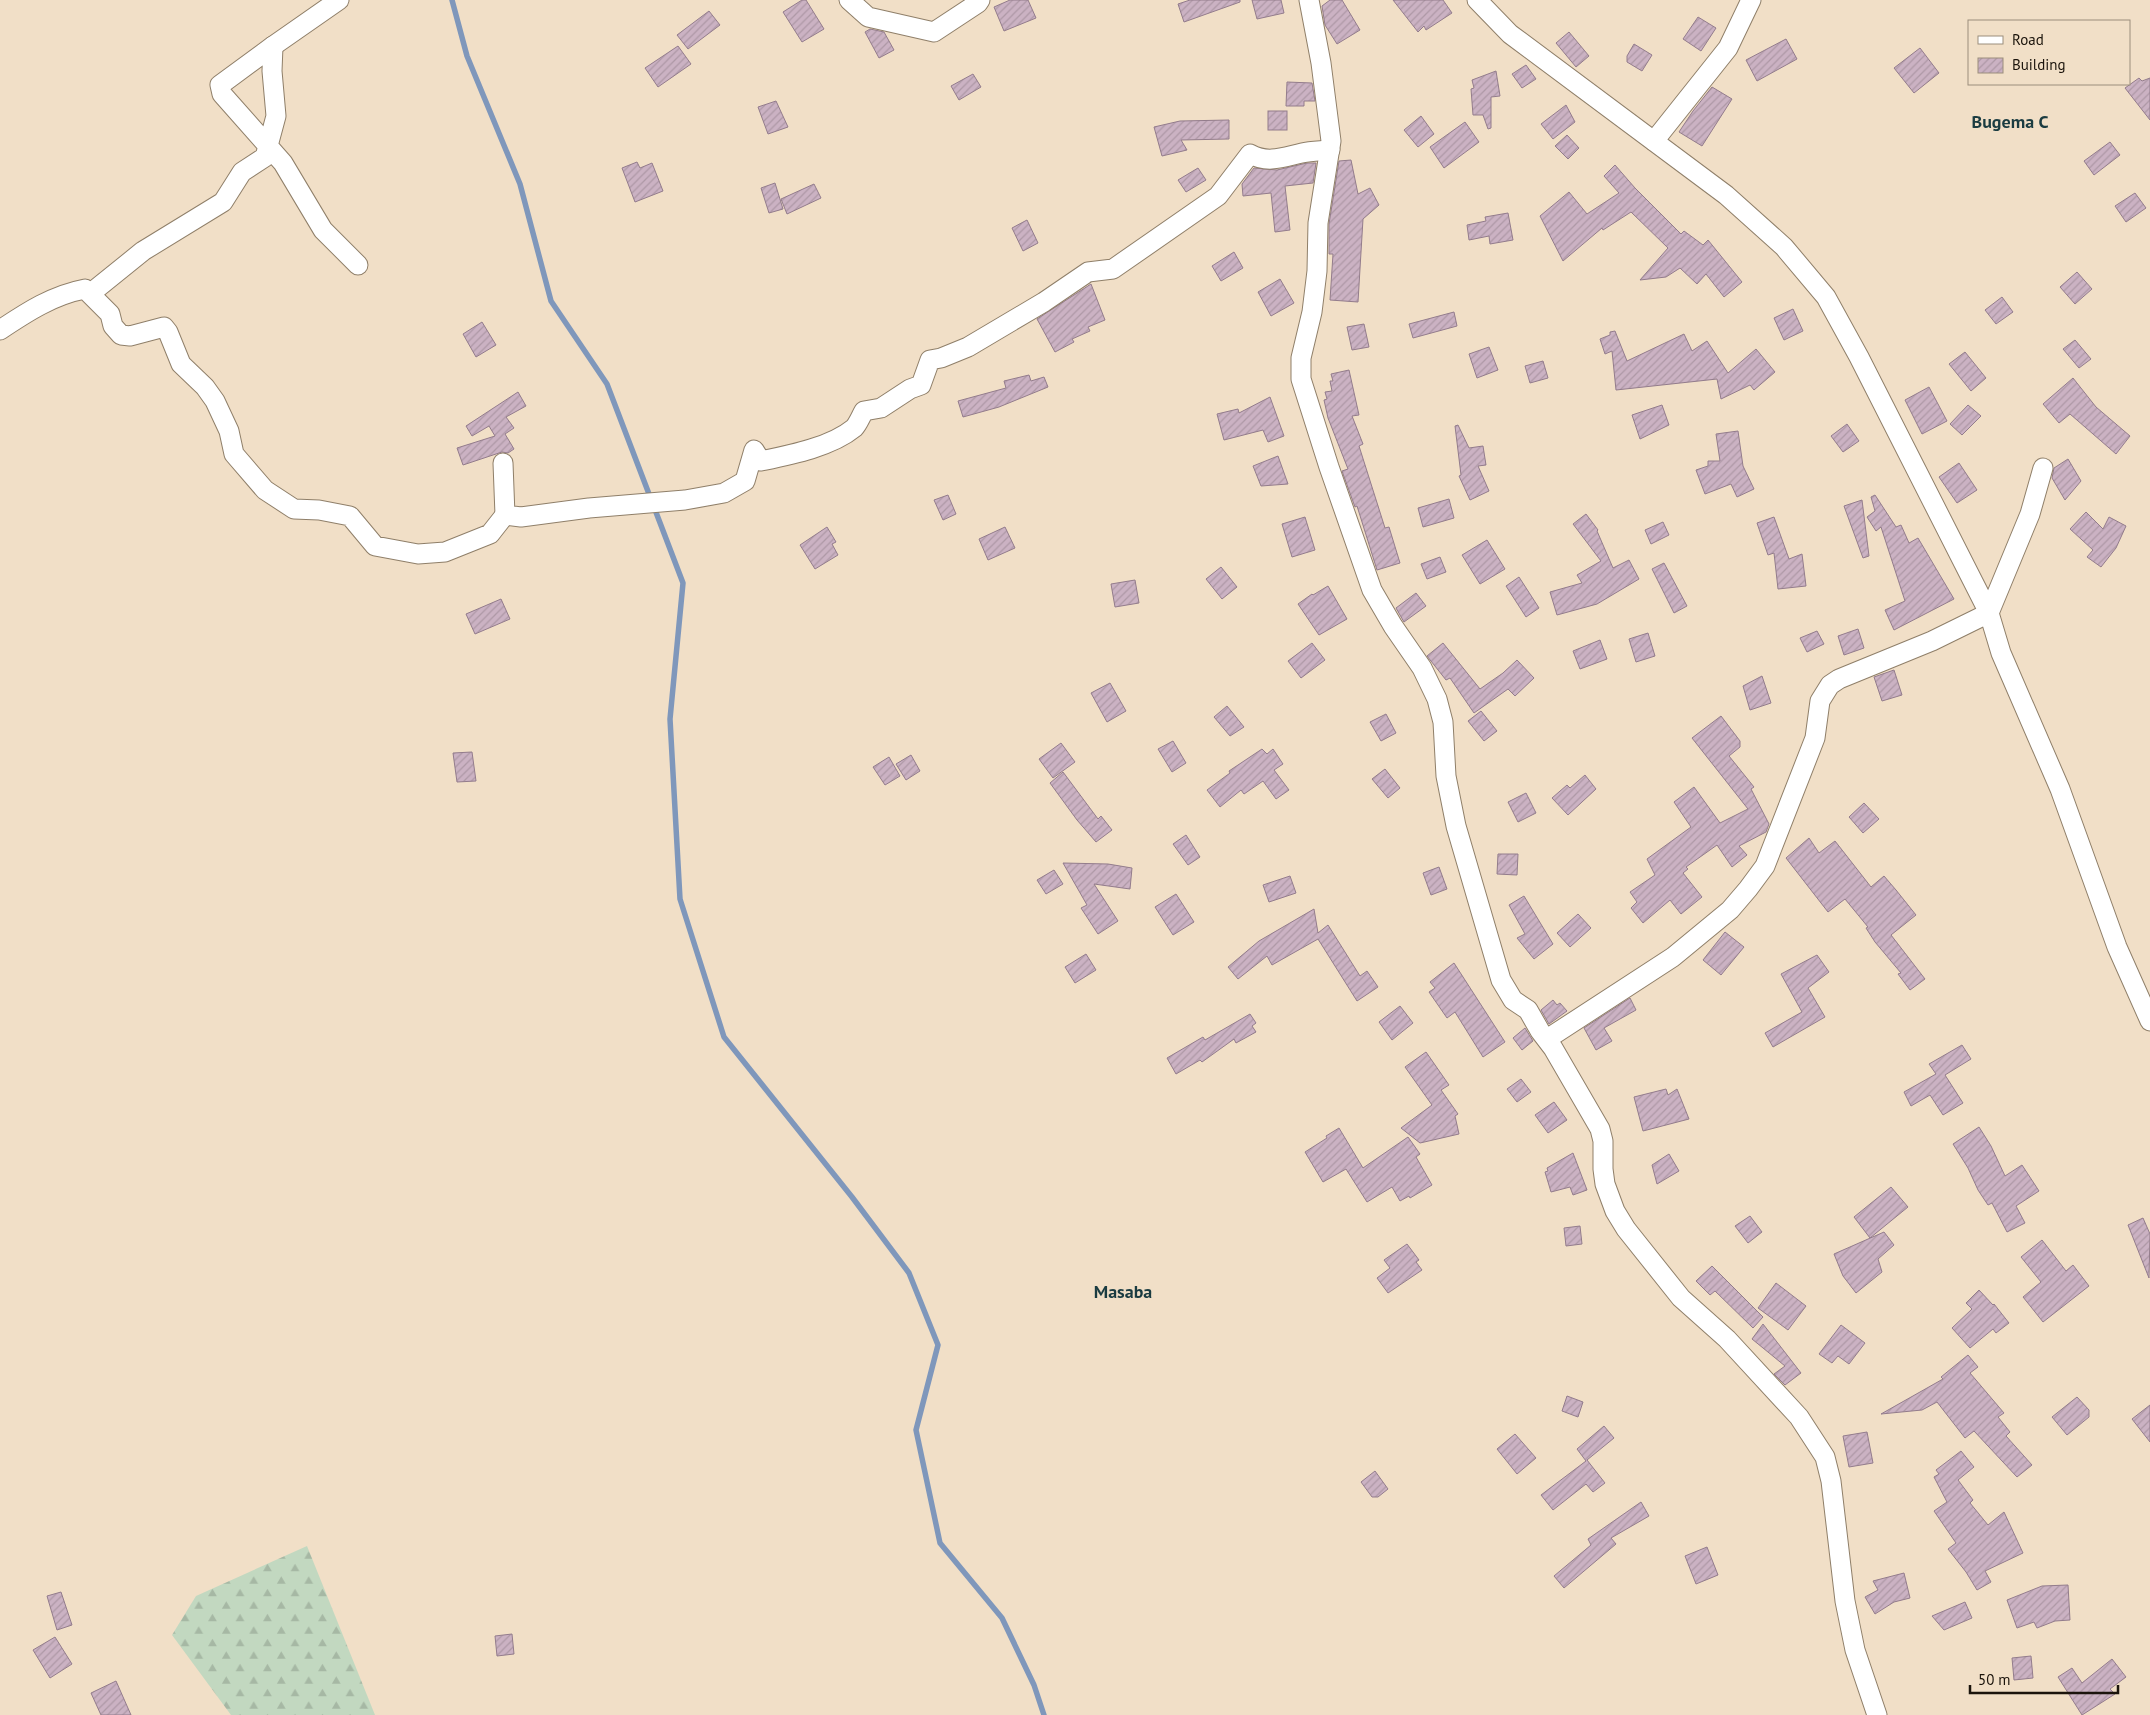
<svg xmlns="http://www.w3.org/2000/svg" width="2150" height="1715" viewBox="0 0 2150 1715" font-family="'PT Sans',sans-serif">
  <defs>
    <pattern id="forest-firs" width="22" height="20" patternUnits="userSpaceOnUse" patternTransform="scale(1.25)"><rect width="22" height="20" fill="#c2d8c0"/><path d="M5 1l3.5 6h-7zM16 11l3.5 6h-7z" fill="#a6b8a4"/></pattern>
    <pattern id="building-hatch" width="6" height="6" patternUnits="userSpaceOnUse" patternTransform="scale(1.25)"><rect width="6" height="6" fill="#cbb2c3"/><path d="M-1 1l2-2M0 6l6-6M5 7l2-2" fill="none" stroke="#ae98a6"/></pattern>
  </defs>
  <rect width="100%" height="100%" fill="#f1dfc7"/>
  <polygon fill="url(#forest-firs)" points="307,1546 375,1715 231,1715 172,1635 196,1596"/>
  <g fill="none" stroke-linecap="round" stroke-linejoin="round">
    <polyline stroke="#7f97bb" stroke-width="5.5" points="452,0 467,56 520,184 551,301 607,384 683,583 670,719 680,899 724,1037 852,1197 909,1273 938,1345 916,1430 940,1543 1002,1618 1034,1685 1044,1715"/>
  </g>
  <g fill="url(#building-hatch)" stroke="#937c8c">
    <polygon points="802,0 806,0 824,29 802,42 783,12"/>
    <polygon points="1010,0 1028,0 1036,18 1004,31 994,7"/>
    <polygon points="1190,0 1240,0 1240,2 1184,22 1178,4"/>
    <polygon points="1252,0 1281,0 1284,13 1257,19"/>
    <polygon points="1330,0 1342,0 1360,30 1337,44 1325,25 1322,6"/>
    <polygon points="1393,0 1443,0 1452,13 1426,30 1424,26 1418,32"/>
    <polygon points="709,11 720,25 688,49 677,35"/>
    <polygon points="1698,17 1716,28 1701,51 1683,39"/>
    <polygon points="870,29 884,32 894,50 879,58 865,32"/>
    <polygon points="1569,32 1589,56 1576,67 1556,43"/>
    <polygon points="1786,39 1797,59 1757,81 1746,60"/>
    <polygon points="1634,44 1652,55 1642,71 1627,62 1627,56"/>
    <polygon points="678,46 691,64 658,87 645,68"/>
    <polygon points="1920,48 1939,73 1914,93 1894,68"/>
    <polygon points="1526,65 1536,79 1522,88 1512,74"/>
    <polygon points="1496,71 1500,96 1491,97 1491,128 1488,129 1483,115 1473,115 1471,89 1474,88 1472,80"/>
    <polygon points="973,74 981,87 959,100 951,86"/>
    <polygon points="2139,78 2142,81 2150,78 2150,120 2125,88"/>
    <polygon points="1287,82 1312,83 1315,101 1304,101 1304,106 1286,106"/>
    <polygon points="1712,87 1732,99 1702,146 1679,132 1693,111"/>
    <polygon points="776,101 788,127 768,134 758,107"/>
    <polygon points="1566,105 1575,122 1553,139 1541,124"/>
    <rect x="1268" y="111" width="19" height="19"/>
    <polygon points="1421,116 1434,134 1418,147 1404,130"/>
    <polygon points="1229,120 1229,139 1181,140 1187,150 1162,156 1154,127 1180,121"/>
    <polygon points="1465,122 1479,142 1444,168 1430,147"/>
    <polygon points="1567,135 1579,148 1568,159 1555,146"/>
    <polygon points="2110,142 2120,155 2094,175 2084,161"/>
    <polygon points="1351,160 1358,194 1370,188 1379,205 1363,219 1358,302 1330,300 1333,254 1329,254 1329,224 1339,161"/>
    <polygon points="637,162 640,168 652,163 663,191 635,202 622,168"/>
    <polygon points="1307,163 1316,163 1313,183 1285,186 1290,230 1275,232 1271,193 1243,196 1242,184 1254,168 1277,170"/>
    <polygon points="1615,165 1635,188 1681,234 1684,231 1703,245 1708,240 1742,282 1724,297 1706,274 1697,284 1680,268 1666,277 1640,280 1668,248 1631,212 1603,230 1602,228 1563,261 1540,216 1569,192 1587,214 1619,193 1604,176"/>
    <polygon points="1198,168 1206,180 1186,192 1178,180"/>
    <polygon points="775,183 783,209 769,213 761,188"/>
    <polygon points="814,184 821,198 787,214 781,199"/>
    <polygon points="2135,193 2146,208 2126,222 2115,206"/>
    <polygon points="1508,213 1513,240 1490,244 1489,236 1469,240 1467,225 1486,221 1485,217"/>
    <polygon points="1027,220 1038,243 1023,251 1012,228"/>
    <polygon points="1234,252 1243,268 1221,281 1212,266"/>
    <polygon points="2077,272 2092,289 2075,304 2060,287"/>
    <polygon points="1280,279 1294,303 1271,316 1258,292"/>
    <polygon points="1091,284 1105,320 1088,327 1090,331 1072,339 1074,342 1055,352 1037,319"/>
    <polygon points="2002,297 2013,312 1996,324 1985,310"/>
    <polygon points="1793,309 1803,331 1784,340 1774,318"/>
    <polygon points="1454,312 1457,326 1413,338 1409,324"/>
    <polygon points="482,322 496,345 476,357 463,334"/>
    <polygon points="1364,324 1369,347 1352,350 1347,327"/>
    <polygon points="1615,331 1627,361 1684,334 1692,351 1707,341 1728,373 1756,349 1775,372 1754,390 1750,385 1721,399 1717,379 1616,390 1612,351 1605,354 1600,339 1610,335 1610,332"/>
    <polygon points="2075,340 2091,359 2079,368 2063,349"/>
    <polygon points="1489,347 1498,370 1477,378 1469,354"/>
    <polygon points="1965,352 1986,378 1971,391 1949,364"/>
    <polygon points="1543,361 1548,378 1530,383 1525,366"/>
    <polygon points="1349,370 1359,415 1352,416 1363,444 1359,446 1385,528 1389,527 1400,563 1377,570 1357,506 1355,507 1342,471 1348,469 1328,418 1324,400 1327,399 1325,392 1332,391 1330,381 1333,381 1331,374"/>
    <polygon points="1029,375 1031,381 1044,377 1048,387 999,407 963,417 958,401 1006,388 1004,381"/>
    <polygon points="2073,378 2096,407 2130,436 2116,454 2070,414 2059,423 2043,404"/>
    <polygon points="1929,387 1947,421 1922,434 1905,400"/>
    <polygon points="518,392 526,406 506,417 514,428 505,434 514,449 508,453 502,452 463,465 457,448 495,436 489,426 472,436 466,426"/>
    <polygon points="1270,397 1284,436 1268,442 1263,430 1224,440 1217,414 1238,409 1239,413"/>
    <polygon points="1662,405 1669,425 1640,439 1632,415"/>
    <polygon points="1968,405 1981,416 1962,435 1950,424"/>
    <polygon points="1847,424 1859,441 1843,452 1831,436"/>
    <polygon points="1458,425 1469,448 1483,446 1486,465 1478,466 1489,491 1470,500 1459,476 1461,475 1455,426"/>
    <polygon points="1738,431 1743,466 1754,489 1737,497 1731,484 1705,494 1696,470 1708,466 1708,461 1720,461 1716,434"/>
    <polygon points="1278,456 1288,484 1261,486 1253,466"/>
    <polygon points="2068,459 2081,481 2065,500 2052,478 2054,468"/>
    <polygon points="1959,463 1977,490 1957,503 1939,477"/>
    <polygon points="948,495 956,514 943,520 934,500"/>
    <polygon points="1875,495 1896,527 1901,525 1909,543 1918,538 1954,599 1894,630 1885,610 1905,601 1881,527 1876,531 1867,517 1875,511 1871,497"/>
    <polygon points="1449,499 1454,518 1423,527 1418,508"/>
    <polygon points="1862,500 1869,556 1863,558 1844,506"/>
    <polygon points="2086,512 2103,529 2109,517 2126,526 2116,548 2101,567 2087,557 2093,550 2070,529"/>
    <polygon points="1586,514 1598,530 1597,531 1613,568 1629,560 1639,579 1597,604 1557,615 1550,592 1582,583 1577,575 1601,561 1573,524"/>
    <polygon points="1305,517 1315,550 1292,557 1282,524"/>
    <polygon points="1774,517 1789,559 1802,554 1806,586 1778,589 1774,553 1768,555 1757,523"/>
    <polygon points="1663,522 1669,535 1651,544 1645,530"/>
    <polygon points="827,527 836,542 832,544 838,555 815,569 800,545"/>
    <polygon points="1005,527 1015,548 988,560 979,539"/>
    <polygon points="1487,540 1505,569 1480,584 1462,555"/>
    <polygon points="1440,557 1446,572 1427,579 1421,564"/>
    <polygon points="1664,563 1687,606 1674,613 1652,569"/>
    <polygon points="1221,567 1237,587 1222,599 1206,579"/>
    <polygon points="1519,577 1539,608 1526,617 1506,586"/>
    <polygon points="1135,580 1139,603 1115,607 1111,584"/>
    <polygon points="1328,586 1347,619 1319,635 1298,604 1312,594 1313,595"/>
    <polygon points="1416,593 1426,606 1404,622 1396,608"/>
    <polygon points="501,599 510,619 475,634 466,614"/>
    <polygon points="1858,629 1864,648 1844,655 1838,636"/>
    <polygon points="1817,631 1824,644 1807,652 1800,638"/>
    <polygon points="1648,633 1655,656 1636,662 1629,639"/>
    <polygon points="1600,640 1607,659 1580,669 1573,651"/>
    <polygon points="1312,643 1325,660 1301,678 1288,661"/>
    <polygon points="1443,643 1480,689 1503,673 1517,660 1534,678 1515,696 1508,689 1474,713 1450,678 1446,680 1427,656"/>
    <polygon points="1894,670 1902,695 1882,701 1874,677"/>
    <polygon points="1762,676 1771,703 1750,710 1743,686"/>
    <polygon points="1110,683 1126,711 1107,722 1091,693"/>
    <polygon points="1227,706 1244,727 1230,736 1214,717"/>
    <polygon points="1481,711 1497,731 1484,741 1468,721"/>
    <polygon points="1386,714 1396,733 1381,741 1370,722"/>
    <polygon points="1721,716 1740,741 1740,747 1729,756 1754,787 1751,789 1769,824 1766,832 1739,846 1747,855 1732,867 1717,845 1686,867 1688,869 1683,873 1702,897 1681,914 1670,900 1643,923 1631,908 1637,902 1630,892 1655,875 1647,859 1691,827 1674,802 1694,787 1720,823 1748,809 1692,738"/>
    <polygon points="1173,741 1186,763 1172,772 1158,749"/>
    <polygon points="1061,743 1075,762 1053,778 1039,759"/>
    <polygon points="1262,749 1267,754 1273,749 1283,764 1274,770 1289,790 1276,799 1263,781 1244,794 1241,790 1220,807 1207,790 1230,773 1229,771"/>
    <polygon points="472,752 476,781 457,782 453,753"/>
    <polygon points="911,755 920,771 906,780 896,764"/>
    <polygon points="889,757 900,776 885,785 873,767"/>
    <polygon points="1385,769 1400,788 1388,798 1372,779"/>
    <polygon points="1063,772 1098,819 1101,816 1112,830 1096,842 1077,820 1050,783"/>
    <polygon points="1585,775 1596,789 1568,815 1552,798 1567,785 1570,788"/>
    <polygon points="1526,793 1536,813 1518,822 1508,802"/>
    <polygon points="1864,803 1879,819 1863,833 1849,817"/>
    <polygon points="1186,835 1200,857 1188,865 1173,844"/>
    <polygon points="1809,838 1819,853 1835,841 1871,887 1884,876 1896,890 1916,915 1891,935 1925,979 1910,990 1898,974 1901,973 1875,942 1866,928 1868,927 1845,899 1828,912 1786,858"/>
    <polygon points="1498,854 1518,854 1517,875 1497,874"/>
    <polygon points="1063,863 1108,864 1132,868 1130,889 1094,884 1118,921 1098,934 1081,908 1087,905"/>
    <polygon points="1439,867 1447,889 1431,895 1423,873"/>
    <polygon points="1054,870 1063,884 1046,894 1037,880"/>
    <polygon points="1290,876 1296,893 1269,902 1263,885"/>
    <polygon points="1176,894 1194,922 1173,935 1155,907"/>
    <polygon points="1524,896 1553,944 1534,959 1517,938 1525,934 1509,905"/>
    <polygon points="1314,909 1318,933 1328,925 1360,976 1367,971 1378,987 1357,1001 1318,939 1272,965 1267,956 1238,979 1228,967 1259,941"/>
    <polygon points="1578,914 1591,928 1570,947 1557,933"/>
    <polygon points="1725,932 1744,947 1721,975 1703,960"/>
    <polygon points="1086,954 1096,970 1075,983 1065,967"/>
    <polygon points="1817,955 1829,972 1808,988 1825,1017 1773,1047 1765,1033 1802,1012 1781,974"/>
    <polygon points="1454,963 1505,1042 1483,1057 1455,1012 1447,1018 1429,992 1435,988 1430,982"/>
    <polygon points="1630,998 1636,1010 1604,1028 1612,1041 1596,1050 1584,1028"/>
    <polygon points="1553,1000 1557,1005 1560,1003 1567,1011 1549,1024 1541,1010"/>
    <polygon points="1400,1006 1413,1023 1392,1040 1379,1022"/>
    <polygon points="1250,1014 1256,1023 1252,1026 1256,1032 1236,1043 1234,1039 1202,1062 1200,1060 1176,1074 1167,1058 1203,1037 1205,1040"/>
    <polygon points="1525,1028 1533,1041 1522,1050 1513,1038"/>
    <polygon points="1962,1045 1971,1059 1945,1075 1963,1103 1943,1115 1930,1095 1911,1106 1904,1092 1936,1074 1929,1064"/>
    <polygon points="1426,1052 1449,1085 1441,1090 1458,1114 1455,1116 1459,1134 1420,1143 1401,1128 1432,1105 1405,1067"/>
    <polygon points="1521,1079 1531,1092 1517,1102 1507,1089"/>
    <polygon points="1666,1089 1668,1095 1677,1089 1689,1119 1643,1131 1634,1097"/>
    <polygon points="1554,1102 1567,1120 1548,1133 1535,1115"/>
    <polygon points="1979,1127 1991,1146 2005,1176 2022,1165 2039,1191 2016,1206 2025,1223 2007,1232 1992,1203 1988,1205 1978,1190 1968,1168 1953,1144"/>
    <polygon points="1339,1128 1363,1168 1408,1137 1420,1154 1416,1157 1432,1185 1410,1198 1409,1196 1400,1201 1392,1187 1367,1202 1346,1169 1323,1182 1305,1152 1327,1138 1326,1136"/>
    <polygon points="1573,1153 1587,1190 1573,1195 1570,1187 1551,1192 1545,1172 1548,1171 1547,1168"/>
    <polygon points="1669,1154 1679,1171 1657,1184 1652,1165"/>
    <polygon points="1891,1187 1908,1207 1870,1238 1854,1217"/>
    <polygon points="1750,1216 1762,1232 1748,1243 1735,1226"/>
    <polygon points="2143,1218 2150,1234 2149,1278 2128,1225"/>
    <polygon points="1580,1226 1582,1244 1566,1246 1564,1228"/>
    <polygon points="1884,1232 1894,1245 1878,1259 1882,1272 1856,1293 1843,1276 1834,1254"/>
    <polygon points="2042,1240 2066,1271 2073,1265 2089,1286 2043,1322 2023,1297 2041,1282 2021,1257"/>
    <polygon points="1407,1244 1419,1260 1416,1262 1422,1270 1388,1293 1377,1278 1390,1268 1384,1260"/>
    <polygon points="1712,1266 1763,1317 1753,1328 1715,1291 1710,1295 1696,1281"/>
    <polygon points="1776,1283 1806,1306 1788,1330 1758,1308"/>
    <polygon points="1979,1290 1993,1305 1994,1304 2009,1323 1996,1333 1993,1329 1970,1348 1952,1328 1972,1309 1966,1303"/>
    <polygon points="1763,1324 1801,1373 1785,1385 1774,1374 1785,1366 1752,1339"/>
    <polygon points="1841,1325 1865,1343 1849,1364 1838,1356 1832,1363 1819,1354"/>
    <polygon points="1968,1355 1978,1367 1970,1373 2004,1413 1998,1417 2010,1432 2006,1436 2032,1465 2017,1477 1974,1431 1965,1438 1937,1402 1922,1410 1881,1414 1943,1379 1941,1377"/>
    <polygon points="1567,1396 1583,1402 1578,1417 1562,1411"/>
    <polygon points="2077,1397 2089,1410 2089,1417 2067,1435 2052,1417"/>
    <polygon points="2150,1405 2150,1442 2132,1419"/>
    <polygon points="1604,1426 1614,1438 1587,1460 1605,1483 1593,1492 1586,1484 1553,1510 1541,1495 1586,1461 1577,1449"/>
    <polygon points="1867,1432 1873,1463 1849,1467 1843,1436"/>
    <polygon points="1515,1434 1536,1458 1517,1474 1497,1449"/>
    <polygon points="1961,1451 1974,1467 1958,1480 1973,1500 1970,1503 1988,1525 2004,1512 2023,1553 1985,1571 1991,1582 1977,1590 1966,1572 1948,1549 1956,1543 1934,1511 1947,1502 1934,1477 1939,1474 1936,1470"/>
    <polygon points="1375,1471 1388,1489 1378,1497 1372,1497 1361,1482"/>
    <polygon points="1641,1502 1649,1516 1611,1538 1616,1544 1564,1588 1554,1576 1591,1545 1588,1539"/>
    <polygon points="1707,1547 1718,1575 1696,1584 1685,1556"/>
    <polygon points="1904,1573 1910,1598 1894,1602 1875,1614 1865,1597 1878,1590 1873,1581"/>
    <polygon points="2068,1585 2070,1620 2055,1621 2037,1628 2034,1622 2017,1628 2007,1600 2042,1586"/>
    <polygon points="61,1592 72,1625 57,1630 47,1596"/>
    <polygon points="1965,1602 1972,1618 1944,1630 1932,1616"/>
    <polygon points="512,1634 514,1654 497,1656 495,1636"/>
    <polygon points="55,1637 72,1664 50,1678 33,1650"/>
    <polygon points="2031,1656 2033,1678 2014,1680 2012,1658"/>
    <polygon points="2112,1659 2126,1677 2110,1689 2115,1694 2082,1715 2058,1677 2072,1668 2082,1683"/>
    <polygon points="116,1681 131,1715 101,1715 91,1693"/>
  </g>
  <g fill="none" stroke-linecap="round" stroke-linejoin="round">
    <defs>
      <g id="street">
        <polyline points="849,0 868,17 934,32 978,3 980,0"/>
        <polyline points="1309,0 1321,63 1331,141 1318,223 1317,271 1312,312 1301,358 1301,379 1329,467 1372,590 1393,626 1422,668 1437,699 1443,722 1446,776 1456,826 1501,980 1513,1000 1528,1010 1540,1031 1553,1048 1600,1129 1603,1141 1603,1169 1605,1184 1615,1211 1626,1229 1681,1298 1727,1339 1799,1417 1825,1457 1831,1481 1845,1601 1855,1650 1877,1715"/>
        <polyline points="1477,0 1510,34 1726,195 1784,247 1826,297 1859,357 1989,613 2001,653 2060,789 2117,947 2150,1021"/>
        <polyline points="273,46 339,0"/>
        <polyline points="1654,141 1728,48 1751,0"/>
        <polyline points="91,293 143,251 223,202 242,172 265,157 276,116 272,71 273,46 220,85 222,94 283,163 323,230 358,265"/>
        <path d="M0,330C27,312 53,295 85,289L110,314L113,326L121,335L130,336L164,327L168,332L181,364L205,387L215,401L229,431L234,454L265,490L294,509L319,510L350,516L375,546L418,554L445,552L490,534L505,515"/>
        <path d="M503,463L505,515L521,517L589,508L685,500L724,493L745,481L754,450L761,461C790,455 831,447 854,428C858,424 861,416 864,411L881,408L910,389L921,385L930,360L941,358L968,347L1044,302L1088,272L1113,269L1218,196L1250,154C1268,164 1284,157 1302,153C1311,151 1321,151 1330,150"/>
        <polyline points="1547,1039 1673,957 1730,910 1748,889 1765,866 1815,738 1820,701 1830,685 1839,679 1932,641 1989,613 2030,514 2043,468"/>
      </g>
    </defs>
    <use href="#street" stroke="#8f7f69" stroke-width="21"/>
    <use href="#street" stroke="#fff" stroke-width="19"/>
  </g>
  <g text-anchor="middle" stroke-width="4.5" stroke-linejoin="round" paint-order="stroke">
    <g font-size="18" font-weight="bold" fill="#1b3c41" stroke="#f1dfc7">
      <text x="2010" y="128">Bugema C</text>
      <text x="1123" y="1298">Masaba</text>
    </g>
  </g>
  <rect x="1968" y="20" width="162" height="65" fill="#f1dfc7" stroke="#9b8e7c"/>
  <rect x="1978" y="36" width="25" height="8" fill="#ffffff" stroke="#9b8e7c"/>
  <text x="2012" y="45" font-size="15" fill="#1b140c">Road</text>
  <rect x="1978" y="58" width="25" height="15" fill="url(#building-hatch)" stroke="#9b8e7c"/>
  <text x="2012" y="70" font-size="15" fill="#1b140c">Building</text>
  <path d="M1970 1685v8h148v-8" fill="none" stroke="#1b140c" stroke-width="2.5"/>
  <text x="1978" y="1685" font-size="15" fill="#1b140c" stroke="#f1dfc7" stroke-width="4" paint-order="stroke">50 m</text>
</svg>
